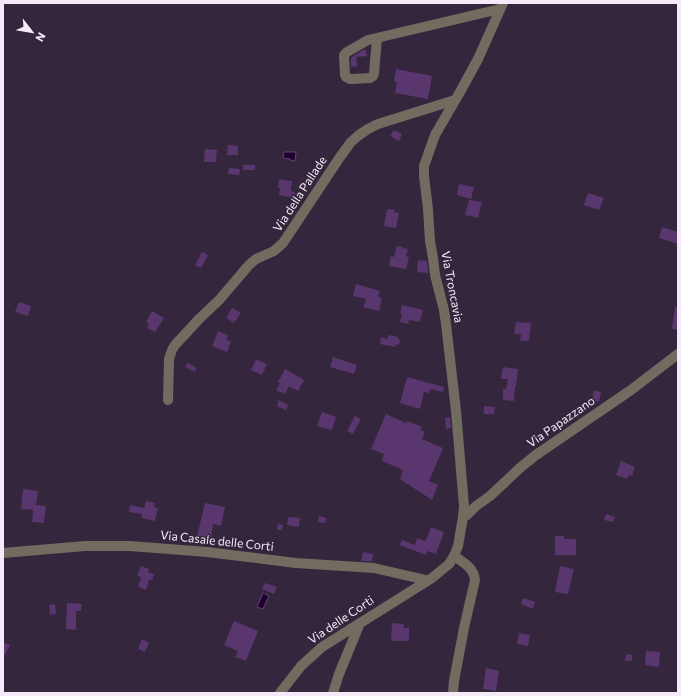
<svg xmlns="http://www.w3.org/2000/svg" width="681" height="696" font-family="Commissioner,sans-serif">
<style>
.water{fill:#200031;stroke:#5f466d}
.building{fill:#5a366f}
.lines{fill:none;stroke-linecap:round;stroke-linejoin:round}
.minor{stroke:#726b60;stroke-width:10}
.labels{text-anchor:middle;stroke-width:3;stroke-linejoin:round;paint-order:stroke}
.street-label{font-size:12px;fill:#f3ebf9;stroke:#34263c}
</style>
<rect width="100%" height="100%" fill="#34263c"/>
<g class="water">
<polygon points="284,152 296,152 295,161 290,160 290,159 283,158"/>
<polygon points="263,593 269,596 263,609 257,607"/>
</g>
<g class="building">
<polygon points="363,50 366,50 367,56 356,57 356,54"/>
<polygon points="356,54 357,66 351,67 351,58"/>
<polygon points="396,69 432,76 428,99 395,93 397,82 394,81"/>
<polygon points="394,130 402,134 399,141 390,136"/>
<polygon points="228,145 238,146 238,155 227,155"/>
<polygon points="205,149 217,150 216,162 204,162"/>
<rect x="243" y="165" width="12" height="5"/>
<polygon points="229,168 240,169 239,175 228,174"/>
<polygon points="279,179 292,181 291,191 295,192 294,198 279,195 280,188 278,188"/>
<polygon points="459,184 474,187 471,199 457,195"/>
<polygon points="588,193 604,198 599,210 584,205"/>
<polygon points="469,200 482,202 478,218 465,215"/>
<polygon points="387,209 395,210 394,212 399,213 396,228 384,226"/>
<polygon points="662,227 678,232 678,244 659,238"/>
<polygon points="397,246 403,247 403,248 408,249 406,256 409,257 406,269 389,266 391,256 394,257"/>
<polygon points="202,252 208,255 201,268 195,265"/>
<polygon points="418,260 427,261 428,273 417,272"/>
<polygon points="356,284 380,291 378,297 382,298 379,311 363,307 366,299 353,296"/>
<polygon points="19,302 31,306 28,316 15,312"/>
<polygon points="402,305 423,310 420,322 409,320 408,324 400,322 402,314 400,313"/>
<polygon points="675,307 678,307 678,330 672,329"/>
<polygon points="232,308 241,313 234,323 226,318"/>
<polygon points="152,311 164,318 155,332 147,328 149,324 146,322"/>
<polygon points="516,322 531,323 529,341 520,341 521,334 514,334"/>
<polygon points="218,331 228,335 226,340 231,341 227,352 212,346"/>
<polygon points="388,335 398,337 398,339 400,340 399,345 396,344 395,347 380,344 381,337 388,339"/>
<polygon points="333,357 357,365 354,374 330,367"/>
<polygon points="256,359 267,364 262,375 251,370"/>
<polygon points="188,363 197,368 194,372 185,367"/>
<polygon points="503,367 518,369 516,386 515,386 514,401 503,400 503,389 506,389 508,379 501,379"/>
<polygon points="285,369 304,380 298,391 289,386 285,394 276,390 280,383 278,382"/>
<polygon points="407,377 444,387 443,392 430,389 429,393 424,392 420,409 400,403"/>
<polygon points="594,390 601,392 599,402 592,400"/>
<polygon points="279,400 288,405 286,410 277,406"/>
<polygon points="484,406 495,407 494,414 484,414"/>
<polygon points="322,412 336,417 332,430 317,426"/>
<polygon points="386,414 406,423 407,421 422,427 420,430 425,432 422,439 443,448 429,481 438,485 432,500 400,479 403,470 382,461 384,454 371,449"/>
<polygon points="355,416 361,419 353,434 347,431"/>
<polygon points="450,417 451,428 446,429 445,418"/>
<polygon points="621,461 635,467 632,476 629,475 627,479 616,475"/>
<polygon points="23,489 38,491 36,505 46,506 44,523 32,522 33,510 21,509"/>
<polygon points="146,501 155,503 154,507 158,508 155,521 142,518 142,514 129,512 130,505 144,508"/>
<polygon points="205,503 225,507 221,526 213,524 211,538 197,536"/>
<polygon points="606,514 615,517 613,522 604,520"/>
<polygon points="319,516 326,518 325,523 318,522"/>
<polygon points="288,517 300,518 299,527 287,525"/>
<polygon points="278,524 283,525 282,530 277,530"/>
<polygon points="431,527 444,532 436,554 427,551 426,555 400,545 402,540 415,545 417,538 426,541"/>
<polygon points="555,536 564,536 564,539 576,539 576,555 555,555"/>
<polygon points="363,552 373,554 372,561 361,561"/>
<polygon points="141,566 149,569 148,572 154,574 152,580 149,580 146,590 138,587 141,577 137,576"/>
<polygon points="560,566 574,569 568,594 555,592"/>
<polygon points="265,583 277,587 274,594 262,589"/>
<polygon points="523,598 535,602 533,609 521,604"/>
<polygon points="67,603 82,604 81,611 76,611 76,630 66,629"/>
<polygon points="55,604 56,614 50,615 49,605"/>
<polygon points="234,621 258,631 246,661 235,657 238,651 224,645"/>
<polygon points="392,623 404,624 403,628 409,628 409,641 391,641"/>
<polygon points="519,633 530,635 528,646 517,644"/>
<polygon points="142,639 149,643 145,652 138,649"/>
<polygon points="3,642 10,645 3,658"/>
<polygon points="646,651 660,652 659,667 645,665"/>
<polygon points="626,654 632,655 632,661 625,661"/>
<polygon points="486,668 499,671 496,691 483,689"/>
</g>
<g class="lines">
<g class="minor">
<polyline points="377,38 374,73 373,76 370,78 353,79 350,79 346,77 345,75 344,55 347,52 368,40 500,9"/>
<polyline points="168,400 169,359 172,350 175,345 200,318 220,299 249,265 256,259 274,251 283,243 340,157 351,142 359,135 368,129 378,124 455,100"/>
<polyline points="463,517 467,515 476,506 490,496 521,467 536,455 631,390 678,354"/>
<polyline points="3,553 85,546 130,546 207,552 296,563 374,568 426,580"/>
<polyline points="280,693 301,666 322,647 432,578 449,564 454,556 458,546 463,517 464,506 456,411 446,324 444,310 435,275 433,258 430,241 428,209 424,176 424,166 435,135 460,92 478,59 503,3"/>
<polyline points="333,693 339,674 360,623"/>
<path d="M453,693l1,-12 10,-53 11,-48c-1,-12 -12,-18 -21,-24"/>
</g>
</g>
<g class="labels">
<g class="street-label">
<text transform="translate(300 194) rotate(-57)" y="4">Via della Pallade</text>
<text transform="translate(452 287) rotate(79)" y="4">Via Troncavia</text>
<text transform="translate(561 422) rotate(-35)" y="4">Via Papazzano</text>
<text transform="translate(217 541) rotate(6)" y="4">Via Casale delle Corti</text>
<text transform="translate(341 620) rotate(-34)" y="4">Via delle Corti</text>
</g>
</g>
<rect width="681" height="696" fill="none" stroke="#f3ebf9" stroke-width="8"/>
<g transform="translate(32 32) rotate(121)" stroke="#34263c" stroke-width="3" paint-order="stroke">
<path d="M0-3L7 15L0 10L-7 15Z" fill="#f3ebf9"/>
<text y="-6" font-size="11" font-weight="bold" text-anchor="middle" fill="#f3ebf9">N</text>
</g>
</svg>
